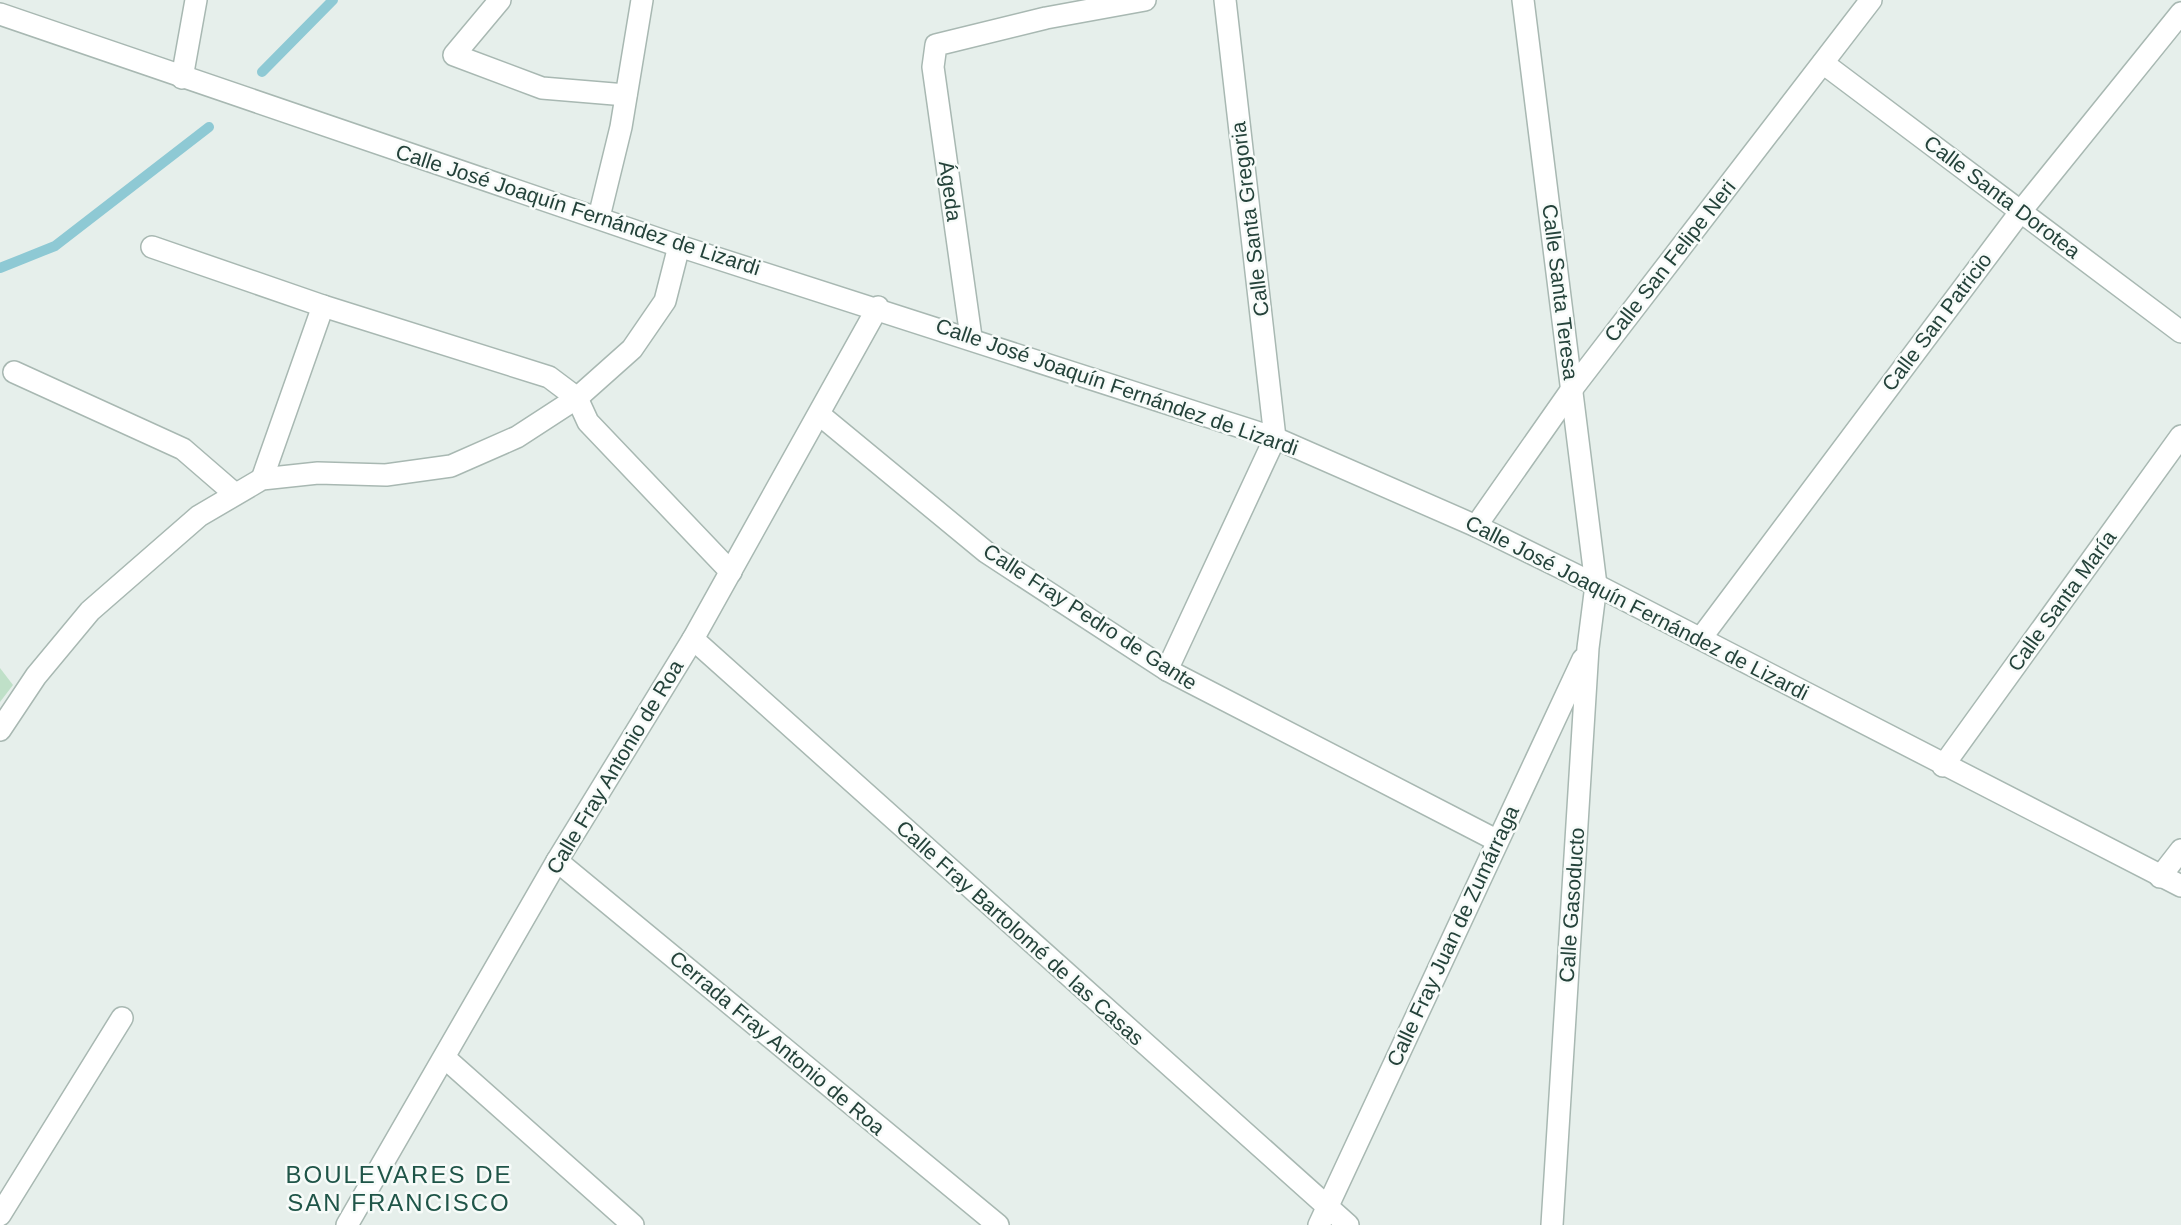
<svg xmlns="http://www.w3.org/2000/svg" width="2181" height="1225" font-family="Helvetica,sans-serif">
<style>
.green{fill:#bfe0c8}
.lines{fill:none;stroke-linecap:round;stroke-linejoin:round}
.stream{stroke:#8ec9d4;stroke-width:10}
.minor-casing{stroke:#a8b8b2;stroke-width:24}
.tertiary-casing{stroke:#a8b8b2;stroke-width:24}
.minor{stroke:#fff;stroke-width:21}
.tertiary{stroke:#fff;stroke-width:21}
.labels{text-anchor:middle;stroke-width:5;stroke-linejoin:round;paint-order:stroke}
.street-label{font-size:21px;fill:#24423a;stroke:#f7fbf9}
.quarter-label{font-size:24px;letter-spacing:2px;fill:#1f5548;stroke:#f7fbf9}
</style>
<rect width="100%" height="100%" fill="#e6efeb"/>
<polygon class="green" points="0,668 13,685 0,702"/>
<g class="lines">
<g class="stream">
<polyline points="262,72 333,0"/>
<polyline points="0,268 55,246 209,127"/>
</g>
<defs>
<g id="minor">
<polyline points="500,0 454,55 542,88 626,95"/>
<polyline points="1523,0 1596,585 1588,648 1552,1225"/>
<polyline points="1823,63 2181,332"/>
<polyline points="182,78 196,0"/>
<polyline points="599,217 621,127 642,0"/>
<polyline points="152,247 323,306 549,377 577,398 588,422 731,572"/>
<polyline points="971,337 933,67 936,45 1046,18 1145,0"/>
<polyline points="14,372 183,449 235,494"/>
<polyline points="820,415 986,552 1167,670 1496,840"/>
<polyline points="262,479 323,306"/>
<polyline points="1476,526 1572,389 1871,0"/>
<polyline points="1701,638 2021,211 2181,13"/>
<polyline points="693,639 1348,1225"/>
<polyline points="1167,670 1275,438 1225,0"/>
<polyline points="0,730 36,676 90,611 199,516 262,479 318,473 386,475 451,466 517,437 577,398 632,349 665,301 679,246"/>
<polyline points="1943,766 2181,436"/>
<polyline points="557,861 998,1225"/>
<polyline points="2160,877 2181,850"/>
<polyline points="445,1058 633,1225"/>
<polyline points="0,1215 122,1018"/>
<polyline points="347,1225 557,861 693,639 878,307"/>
<polyline points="1319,1225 1583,659"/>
</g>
<polyline id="tertiary" points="0,14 679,246 1275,438 1476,526 1596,585 2181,886"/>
</defs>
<use href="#minor" class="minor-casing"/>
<use href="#tertiary" class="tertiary-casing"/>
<use href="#minor" class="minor"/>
<use href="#tertiary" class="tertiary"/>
</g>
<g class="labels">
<g class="street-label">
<text transform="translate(950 191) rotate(82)" y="7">Ágeda</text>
<text transform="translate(2002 197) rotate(37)" y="7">Calle Santa Dorotea</text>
<text transform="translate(578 210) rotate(18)" y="7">Calle José Joaquín Fernández de Lizardi</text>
<text transform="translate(1250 219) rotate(-97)" y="7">Calle Santa Gregoria</text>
<text transform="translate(1670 261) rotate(-52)" y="7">Calle San Felipe Neri</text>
<text transform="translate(1560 292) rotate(83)" y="7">Calle Santa Teresa</text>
<text transform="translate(1937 322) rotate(-53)" y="7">Calle San Patricio</text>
<text transform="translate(1117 387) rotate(19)" y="7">Calle José Joaquín Fernández de Lizardi</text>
<text transform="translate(2062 601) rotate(-54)" y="7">Calle Santa María</text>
<text transform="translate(1637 608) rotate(27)" y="7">Calle José Joaquín Fernández de Lizardi</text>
<text transform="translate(1090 617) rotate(33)" y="7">Calle Fray Pedro de Gante</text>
<text transform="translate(615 767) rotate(-59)" y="7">Calle Fray Antonio de Roa</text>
<text transform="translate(1572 905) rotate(-86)" y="7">Calle Gasoducto</text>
<text transform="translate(1020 933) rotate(42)" y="7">Calle Fray Bartolomé de las Casas</text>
<text transform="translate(1453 936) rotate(-65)" y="7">Calle Fray Juan de Zumárraga</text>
<text transform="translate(777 1043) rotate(40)" y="7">Cerrada Fray Antonio de Roa</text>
</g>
<g class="quarter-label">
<text x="399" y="1183">BOULEVARES DE<tspan x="399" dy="28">SAN FRANCISCO</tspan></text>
</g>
</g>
</svg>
